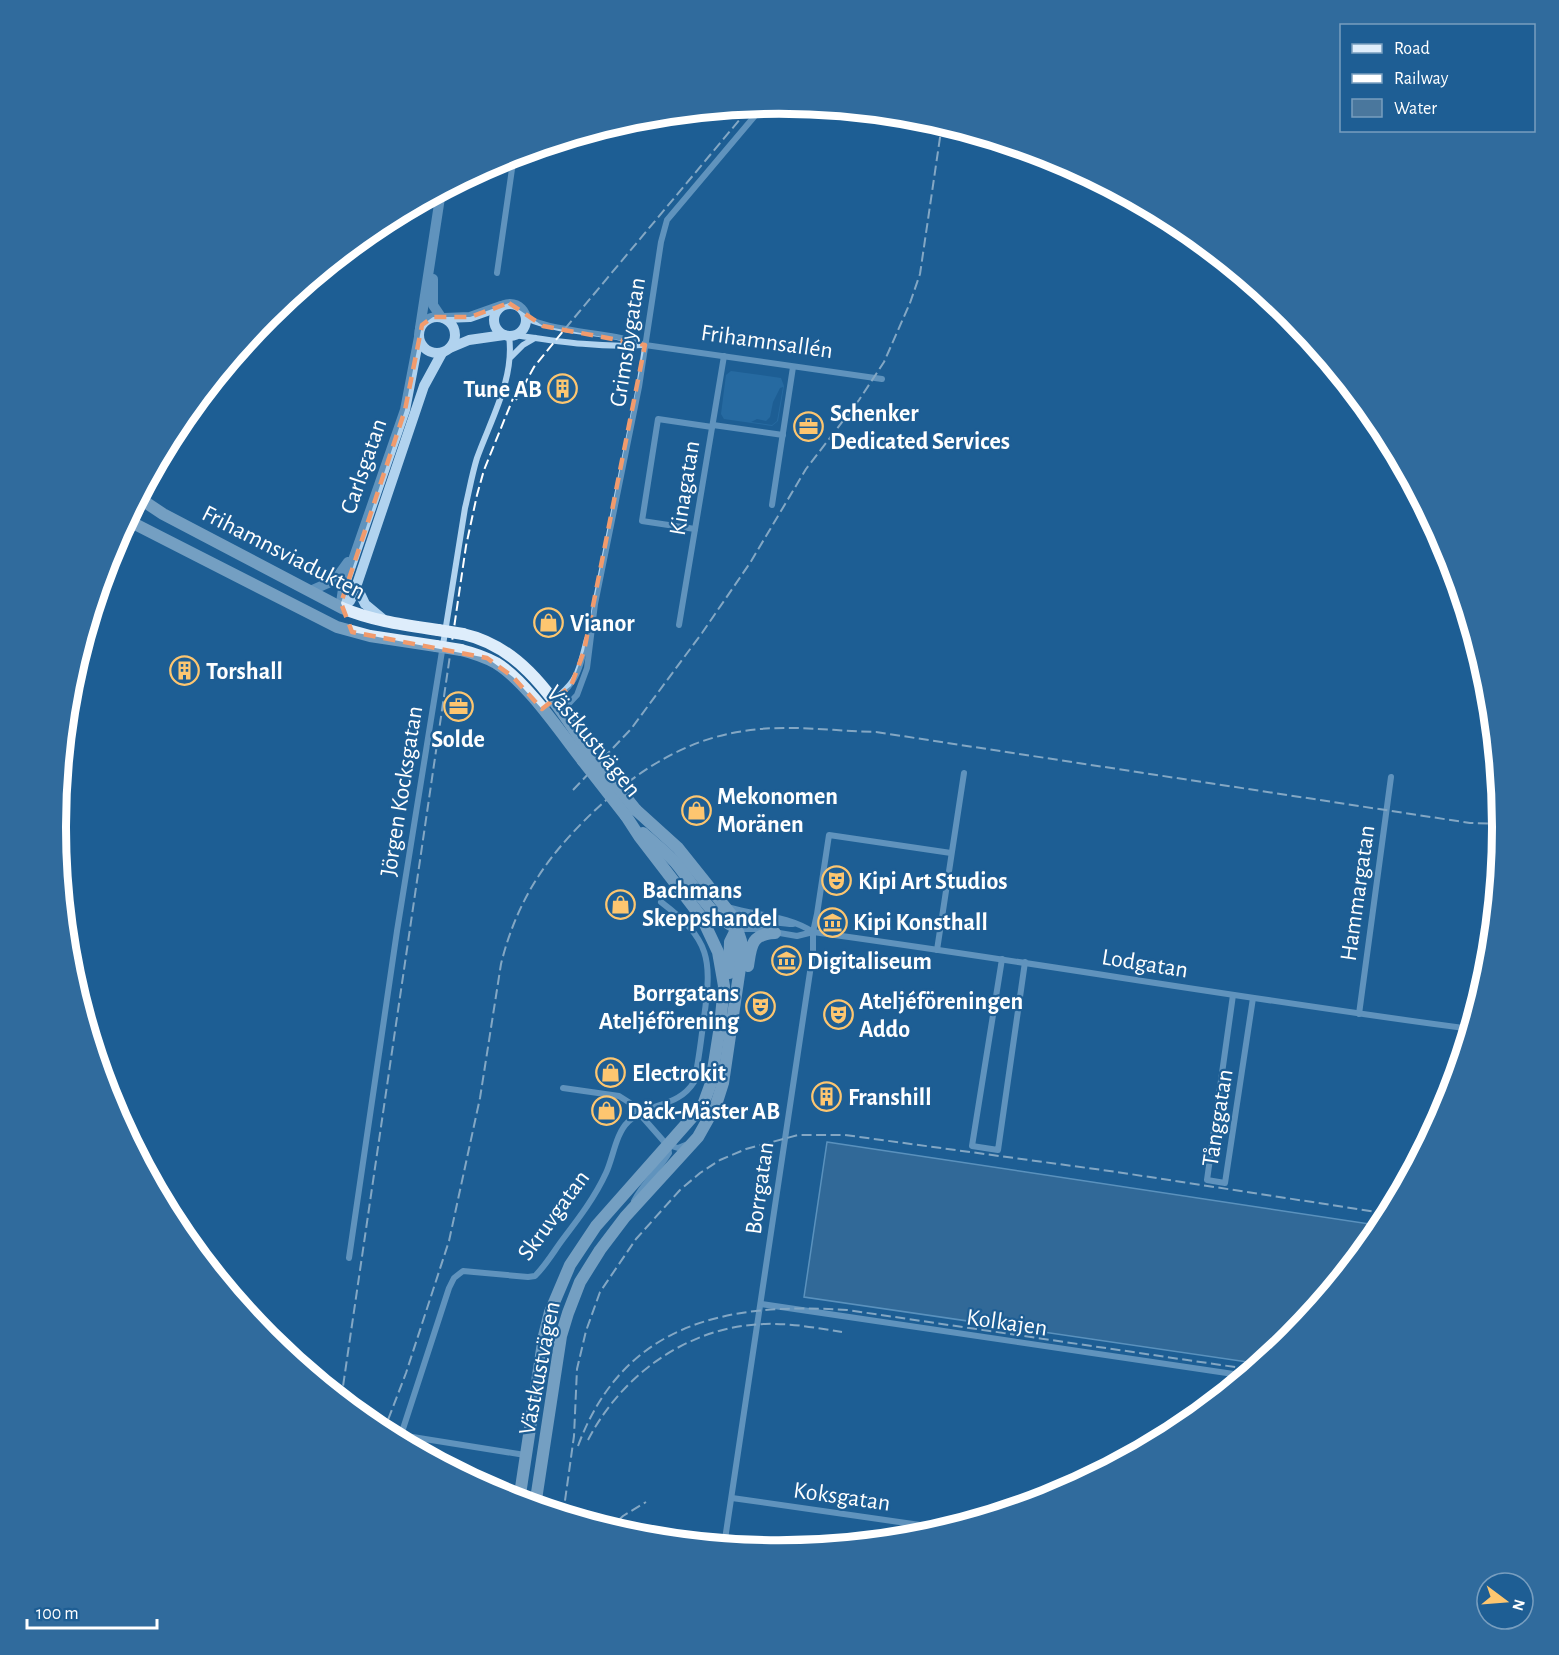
<svg xmlns="http://www.w3.org/2000/svg" width="1559" height="1655" font-family="'Alegreya Sans',sans-serif">
<style>
.green{fill:#3278b2;fill-rule:evenodd}
.water{fill:#4a779d;stroke:#a4cff0;stroke-width:1.5}
.lines{fill:none;stroke-linecap:round;stroke-linejoin:round}
.minor{stroke:#b1d3ef;stroke-width:6}
.tertiary{stroke:#b1d3ef;stroke-width:10}
.secondary{stroke:#deedfb;stroke-width:12}
.rail{stroke:#fff;stroke-width:2;stroke-dasharray:10 4.5;stroke-linecap:butt}
.secondary-bridge{stroke:#deedfb;stroke-width:12}
.marked{fill:none;stroke:#f19b6d;stroke-width:4.5;stroke-dasharray:12 8;stroke-linejoin:round}
.labels{text-anchor:middle;stroke-width:4.5;stroke-linejoin:round;paint-order:stroke}
.street-label{font-size:24px;fill:#fff;stroke:#1e5e94}
.poi-label{font-size:24px;font-weight:bold;fill:#fff;stroke:#1e5e94;text-anchor:start}
.rim{fill:none;stroke:#fff;stroke-width:8}
</style>
<rect width="100%" height="100%" fill="#1e5e94"/>
<path class="green" d="M731,371l50,7 3,8 -6,35 -6,5 -48,-7 -3,-5 5,-39zM783,387l-6,34 -5,4 -21,-3 6,-3 9,2 4,-4 3,-15 7,-14z"/>
<polygon class="water" points="827,1142 1383,1226 1291,1340 1261,1364 804,1297"/>
<g class="lines">
<g class="minor">
<polyline points="497,273 514,155"/>
<path d="M526,318c39,17 81,12 119,27l237,34"/>
<path d="M514,335c42,6 85,13 128,10"/>
<polyline points="511,357 523,345 535,338"/>
<polyline points="713,425 783,435"/>
<polyline points="772,505 793,367"/>
<polyline points="695,529 642,521 658,419 712,427"/>
<polyline points="679,625 724,356"/>
<path d="M542,709c34,-25 35,-30 45,-70"/>
<polyline points="561,712 577,695 587,668 595,604 639,387 661,242 667,220 764,105"/>
<path d="M728,907c29,9 58,8 85,25"/>
<path d="M737,928c16,-14 36,-4 56,-4"/>
<path d="M737,929h19l41,7 16,-4c219,30 438,68 658,97"/>
<polyline points="937,950 964,773"/>
<polyline points="1002,959 972,1146 998,1150 1025,962"/>
<polyline points="1233,995 1207,1180 1225,1183 1253,998"/>
<polyline points="1359,1014 1391,777"/>
<polyline points="563,1088 619,1096 630,1103 667,1145"/>
<path d="M634,1201c9,-18 25,-31 35,-48l-1,-8 10,3 10,-4"/>
<path d="M349,1258l48,-327 68,-423c4,-16 7,-34 12,-50 14,-39 38,-80 32,-122"/>
<polyline points="761,1304 1247,1376"/>
<polyline points="400,1435 525,1455"/>
<path d="M399,1441l50,-153 5,-10 9,-7 65,6 7,-1c11,-11 19,-25 28,-37 16,-21 32,-42 43,-66 7,-15 10,-40 22,-51 20,-20 50,-14 66,-40 5,-21 7,-43 10,-64 8,-59 7,-78 -43,-116"/>
<polyline points="732,1498 948,1529"/>
<polyline points="724,1546 813,952 813,932 817,914 829,835 951,853"/>
</g>
<g class="tertiary">
<polyline points="433,279 433,305 441,317"/>
<circle cx="510" cy="320" r="16"/>
<circle cx="437" cy="335" r="18"/>
<polyline points="444,318 470,317 501,306"/>
<polyline points="420,328 441,191"/>
<polyline points="450,348 469,340 504,335"/>
<polyline points="356,585 365,604 383,619"/>
<polyline points="310,591 335,580 348,562"/>
<polyline points="342,608 341,603 343,589 405,410 419,337"/>
<polyline points="342,608 350,601 354,593 424,386 442,353"/>
</g>
<g class="secondary">
<path d="M139,498l24,16 179,94c31,13 63,17 96,22"/>
<polyline points="127,520 337,627 370,636 436,646"/>
<path d="M463,634c63,14 93,71 128,120"/>
<path d="M461,650c12,3 24,7 35,13 30,18 65,70 87,98"/>
<path d="M643,833c11,10 23,19 32,29 19,22 34,55 62,66"/>
<path d="M748,966c3,-20 3,-32 27,-33"/>
<polyline points="729,973 730,942 737,928"/>
<polyline points="519,1501 544,1336 550,1312 570,1265 596,1226 703,1105 711,1083 720,1026 724,986 718,952 702,918 639,836 626,816"/>
<polyline points="535,1506 561,1336 568,1313 580,1282 600,1250 625,1217 698,1137 716,1105 723,1083 741,961 741,941 733,917 702,878 678,848 636,810"/>
</g>
<g class="rail">
<polyline points="516,400 534,367 564,330 751,106"/>
<polyline points="573,790 631,729 702,633 750,563 806,469 859,400 884,362 910,303 920,274 942,124"/>
<polyline points="341,1400 466,546 477,495 484,470 516,391"/>
<path d="M383,1433l23,-60 43,-132 31,-143 21,-134c17,-69 51,-115 103,-162 41,-36 85,-63 140,-71 43,-7 88,0 132,1l594,91 33,1"/>
<path d="M588,1440c34,-66 101,-114 177,-116 26,-1 52,4 77,8"/>
<path d="M578,1446c46,-124 150,-144 269,-136l408,60"/>
<polyline points="563,1515 574,1436 577,1369 586,1331 600,1292 636,1239 680,1190 700,1173 720,1160 746,1149 798,1135 845,1135 1117,1172 1390,1214"/>
<polyline points="609,1529 623,1516 646,1502"/>
</g>
<g class="secondary-bridge">
<polyline points="438,630 463,634"/>
<polyline points="436,646 461,650"/>
<polyline points="591,754 636,810"/>
<polyline points="583,761 626,816"/>
</g>
</g>
<path d="M0 0H1559V1655H0ZM509,303l34,23 102,19 -61,306 -13,35 -29,23 -29,-32 -26,-19 -135,-26 -11,-29 64,-193 17,-85 11,-8h37z" fill="#1e5e94" fill-opacity=".55" fill-rule="evenodd"/>
<path class="marked" d="M509,303l34,23 102,19 -61,306 -13,35 -29,23 -29,-32 -26,-19 -135,-26 -11,-29 64,-193 17,-85 11,-8h37z"/>
<defs>
<symbol id="building-ring" viewBox="-11 -11 22 22"><circle r="9.5" fill="#1e5e94" stroke="#fdc670" stroke-width="1.5"/><path d="M-4-6H4V6H1V3H-1V6H-4ZM-2.5-4.3h1.7v1.8h-1.7ZM.8-4.3h1.7v1.8H.8ZM-2.5-1h1.7V.8h-1.7ZM.8-1h1.7V.8H.8Z" fill="#fdc670"/></symbol>
<symbol id="office-ring" viewBox="-11 -11 22 22"><circle r="9.5" fill="#1e5e94" stroke="#fdc670" stroke-width="1.5"/><path d="M-6-3h4V-5.5h4V-3h4V5H-6ZM-1-4.5V-3h2v-1.5ZM-6 0V1H6V0Z" fill="#fdc670"/></symbol>
<symbol id="shop-ring" viewBox="-11 -11 22 22"><circle r="9.5" fill="#1e5e94" stroke="#fdc670" stroke-width="1.5"/><path d="M-5-2.5h2.3a2.7 3.5 0 0 1 5.4 0H5L5.5 6h-11ZM-1.5-2.5h3a1.5 2.3 0 0 0-3 0Z" fill="#fdc670"/></symbol>
<symbol id="theatre-ring" viewBox="-11 -11 22 22"><circle r="9.5" fill="#1e5e94" stroke="#fdc670" stroke-width="1.5"/><path d="M-5-5.5Q0-4 5-5.5V0Q5 5 0 6Q-5 5-5 0ZM-3.3-2.5H-1v1.5H-3.3ZM1-2.5H3.3v1.5H1ZM-2.8 1Q0 5.5 2.8 1Z" fill="#fdc670"/></symbol>
<symbol id="museum-ring" viewBox="-11 -11 22 22"><circle r="9.5" fill="#1e5e94" stroke="#fdc670" stroke-width="1.5"/><path d="M0-6L6-3V-2H-6V-3ZM-5-1h2V3h-2ZM-1-1h2V3h-2ZM3-1h2V3H3ZM-6 4H6V6H-6Z" fill="#fdc670"/></symbol>
</defs>
<g fill-rule="evenodd">
<use href="#building-ring" x="546" y="372" width="33" height="33"/>
<use href="#office-ring" x="792" y="410" width="33" height="33"/>
<use href="#shop-ring" x="532" y="606" width="33" height="33"/>
<use href="#building-ring" x="168" y="654" width="33" height="33"/>
<use href="#office-ring" x="442" y="690" width="33" height="33"/>
<use href="#shop-ring" x="680" y="794" width="33" height="33"/>
<use href="#theatre-ring" x="820" y="864" width="33" height="33"/>
<use href="#shop-ring" x="604" y="888" width="33" height="33"/>
<use href="#museum-ring" x="816" y="906" width="33" height="33"/>
<use href="#museum-ring" x="770" y="944" width="33" height="33"/>
<use href="#theatre-ring" x="744" y="990" width="33" height="33"/>
<use href="#theatre-ring" x="822" y="998" width="33" height="33"/>
<use href="#shop-ring" x="594" y="1056" width="33" height="33"/>
<use href="#building-ring" x="810" y="1080" width="33" height="33"/>
<use href="#shop-ring" x="590" y="1094" width="33" height="33"/>
</g>
<g class="labels">
<g class="street-label">
<text transform="translate(767 341) rotate(8)" y="8">Frihamnsallén</text>
<text transform="translate(627 342) rotate(-81)" y="8">Grimsbygatan</text>
<text transform="translate(363 466) rotate(-71)" y="8">Carlsgatan</text>
<text transform="translate(684 488) rotate(-81)" y="8">Kinagatan</text>
<text transform="translate(284 552) rotate(27)" y="8">Frihamnsviadukten</text>
<text transform="translate(594 741) rotate(51)" y="8">Västkustvägen</text>
<text transform="translate(401 791) rotate(-81)" y="8">Jörgen Kocksgatan</text>
<text transform="translate(1357 893) rotate(-82)" y="8">Hammargatan</text>
<text transform="translate(1145 963) rotate(9)" y="8">Lodgatan</text>
<text transform="translate(1217 1118) rotate(-81)" y="8">Tånggatan</text>
<text transform="translate(759 1188) rotate(-82)" y="8">Borrgatan</text>
<text transform="translate(553 1215) rotate(-54)" y="8">Skruvgatan</text>
<text transform="translate(1007 1322) rotate(8)" y="8">Kolkajen</text>
<text transform="translate(539 1368) rotate(-79)" y="8">Västkustvägen</text>
<text transform="translate(842 1496) rotate(8)" y="8">Koksgatan</text>
</g>
<g class="poi-label">
<text x="542" y="397" text-anchor="end">Tune AB</text>
<text x="830" y="421">Schenker<tspan x="830" dy="28">Dedicated Services</tspan></text>
<text x="570" y="631">Vianor</text>
<text x="206" y="679">Torshall</text>
<text x="458" y="747" text-anchor="middle">Solde</text>
<text x="717" y="804">Mekonomen<tspan x="717" dy="28">Moränen</tspan></text>
<text x="858" y="889">Kipi Art Studios</text>
<text x="642" y="898">Bachmans<tspan x="642" dy="28">Skeppshandel</tspan></text>
<text x="853" y="930">Kipi Konsthall</text>
<text x="807" y="969">Digitaliseum</text>
<text x="739" y="1001" text-anchor="end">Borrgatans<tspan x="739" dy="28">Ateljéförening</tspan></text>
<text x="859" y="1009">Ateljéföreningen<tspan x="859" dy="28">Addo</tspan></text>
<text x="632" y="1081">Electrokit</text>
<text x="848" y="1105">Franshill</text>
<text x="627" y="1119">Däck-Mäster AB</text>
</g>
</g>
<path d="M0 0H1559V1655H0ZM66 827a713 713 0 1 1 1426 0a713 713 0 1 1-1426 0Z" fill="#306b9d" fill-rule="evenodd"/>
<path class="rim" d="M66 827a713 713 0 1 1 1426 0a713 713 0 1 1-1426 0Z"/>
<rect x="1340" y="24" width="195" height="108" fill="#1e5e94" stroke="#789ebf" stroke-width="1.5"/>
<rect x="1352" y="44" width="30" height="9" fill="#deedfb" stroke="#789ebf" stroke-width="1.5"/>
<text x="1394" y="54" font-size="18" fill="#ffffff">Road</text>
<rect x="1352" y="74" width="30" height="9" fill="#ffffff" stroke="#789ebf" stroke-width="1.5"/>
<text x="1394" y="84" font-size="18" fill="#ffffff">Railway</text>
<rect x="1352" y="99" width="30" height="18" fill="#4a779d" stroke="#789ebf" stroke-width="1.5"/>
<text x="1394" y="114" font-size="18" fill="#ffffff">Water</text>
<g transform="translate(1505 1601) rotate(106)"><circle r="28" fill="#1e5e94" stroke="#789ebf" stroke-width="1.5"/>
<path d="M0-4.5L10 22L0 15L-10 22Z" fill="#fdc670"/>
<text y="-9" font-size="16" font-weight="bold" text-anchor="middle" fill="#ffffff">N</text>
</g>
<path d="M27 1619v9h130v-9" fill="none" stroke="#ffffff" stroke-width="3"/>
<text x="36" y="1619" font-size="18" fill="#ffffff" stroke="#1e5e94" stroke-width="4.5" paint-order="stroke">100 m</text>
</svg>
